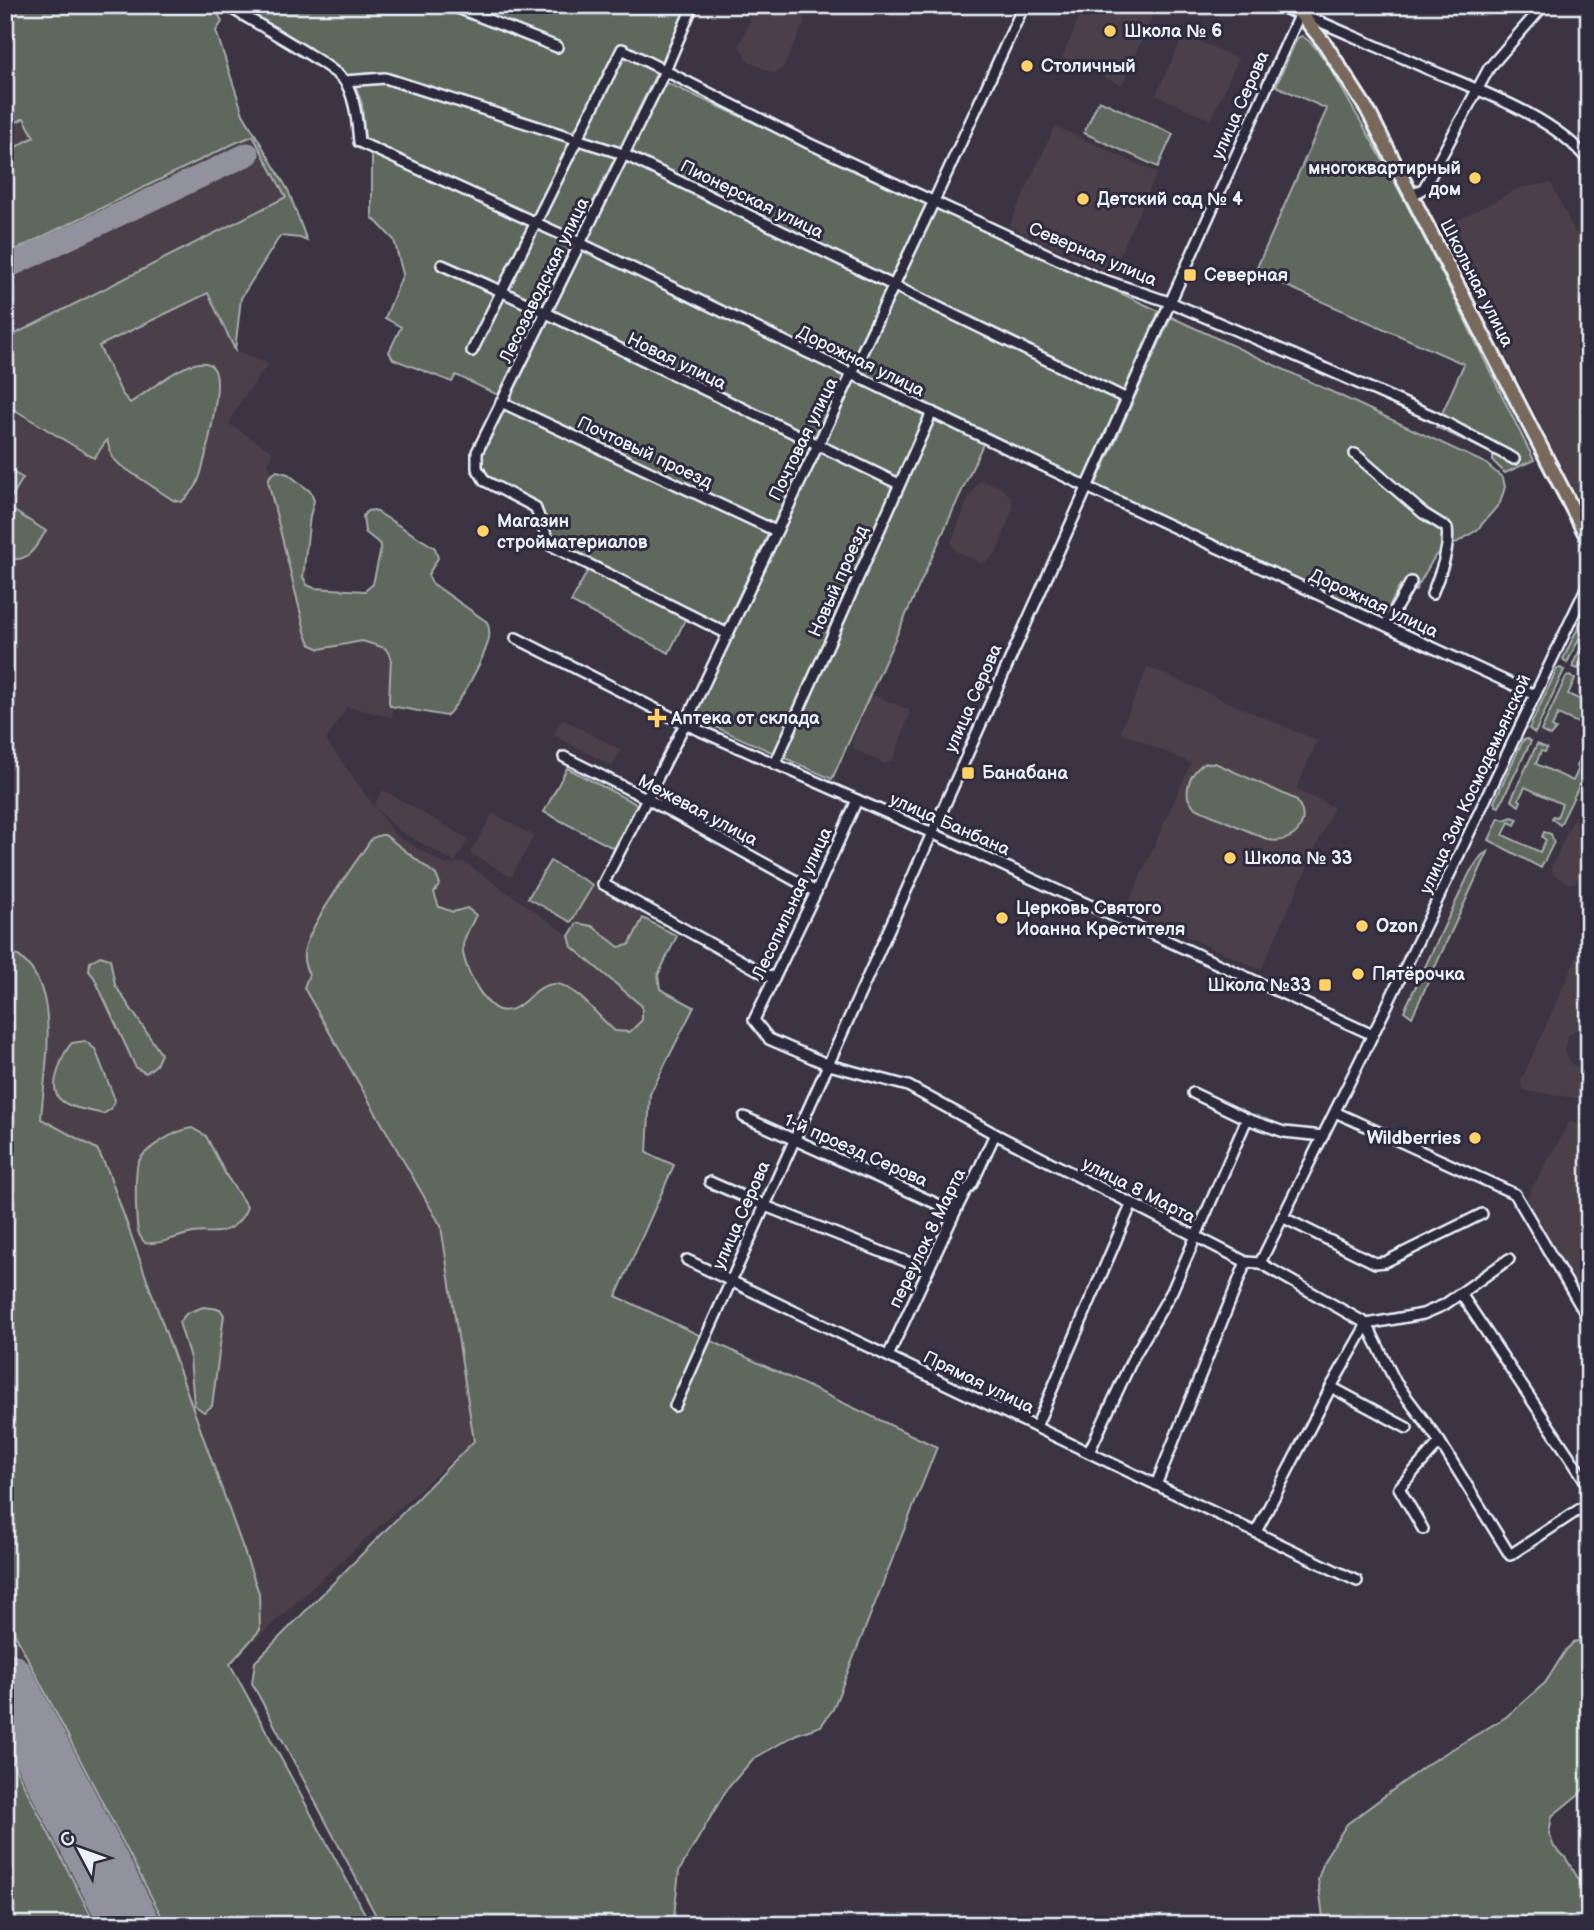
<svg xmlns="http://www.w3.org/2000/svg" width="1594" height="1930" font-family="'Balsamiq Sans',sans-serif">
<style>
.built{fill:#4b414a}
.green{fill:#5f685b;stroke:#a4acaa;stroke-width:2}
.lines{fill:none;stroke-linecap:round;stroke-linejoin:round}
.taxiway{stroke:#92929e;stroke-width:23}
.runway{stroke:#92929e;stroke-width:58}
.minor-casing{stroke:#e8f1f8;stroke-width:14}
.major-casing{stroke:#e8f1f8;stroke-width:18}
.minor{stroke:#2f2a3d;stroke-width:9}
.major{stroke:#78695c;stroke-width:12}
.poi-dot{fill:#ffd166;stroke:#2f2a3d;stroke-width:2.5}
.labels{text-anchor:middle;stroke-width:6;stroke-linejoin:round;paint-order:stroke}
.poi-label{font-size:18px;font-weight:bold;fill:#e8f1f8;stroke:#2f2a3d;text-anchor:start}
.street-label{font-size:18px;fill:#e8f1f8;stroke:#2f2a3d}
</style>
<rect width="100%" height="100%" fill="#3c3443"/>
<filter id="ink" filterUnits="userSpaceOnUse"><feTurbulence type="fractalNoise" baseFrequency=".0143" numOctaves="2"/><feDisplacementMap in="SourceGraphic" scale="14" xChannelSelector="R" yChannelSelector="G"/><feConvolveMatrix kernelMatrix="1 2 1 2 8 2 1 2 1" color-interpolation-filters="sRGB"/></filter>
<g filter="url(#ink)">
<g class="built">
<polygon points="5,5 212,5 216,8 222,22 216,31 243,114 288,190 307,241 300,238 280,236 241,298 235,350 268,364 239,404 229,424 273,452 268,463 300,535 320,641 357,635 397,651 392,717 347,707 326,740 395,835 446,865 464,862 673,1008 515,1402 230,1663 371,1925 5,1925"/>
<polygon points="756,5 798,5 805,21 783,68 774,74 747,60 739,46"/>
<polygon points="1085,5 1157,5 1122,85 1062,58"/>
<polygon points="1184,34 1238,59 1211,120 1156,95"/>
<polygon points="1055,126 1157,173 1111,273 1009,226"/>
<polygon points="1551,183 1575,233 1589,227 1589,520 1442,229 1519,188"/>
<polygon points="980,480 1000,487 1011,497 1013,508 997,552 986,562 980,563 956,551 951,543 969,497"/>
<polygon points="1148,667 1317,741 1296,790 1334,807 1261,970 1126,909 1191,763 1120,732"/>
<polygon points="874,696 908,709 910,713 894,758 886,764 855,750 852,742 869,701"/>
<polygon points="562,719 621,750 612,766 554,735"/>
<polygon points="1589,785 1589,854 1577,880 1574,883 1568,883 1554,875 1551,868"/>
<polygon points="383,790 468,839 455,862 400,831 374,806"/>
<polygon points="493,813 534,836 511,877 470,853"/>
<polygon points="593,885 644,913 624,951 571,922"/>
<polygon points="1589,929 1589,1013 1584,1023 1567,1037 1565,1051 1571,1064 1578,1068 1589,1070 1589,1102 1577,1098 1527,1091 1523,1089 1521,1081"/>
<polygon points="1570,1121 1589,1129 1589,1312 1526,1199"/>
</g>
<g class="green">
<path d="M5,5h207l4,3 6,14 -6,9 27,83 45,76 19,51 -7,-3 -20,-2 -39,62 -6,52 -27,-57 -109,53 23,48 8,9c18,-11 55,-44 76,-40 5,1 9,6 10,11 5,16 -12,96 -20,112 -4,7 -9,11 -15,16l-8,-2 -53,-35 -8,-8 -5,-17 -13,18 -89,-54v-65l281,-142 -33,-61 -18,7 -230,112v-102l29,-16 -10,-19 -19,10z"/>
<polygon points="237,5 687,5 657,72 498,395 456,375 452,382 393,359 389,352 401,327 385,318 403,274 394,240 372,217 372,159 365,139 362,104 355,85 342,70"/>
<path d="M1302,36c20,12 37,48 49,69 68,114 123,236 183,355l-29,13 -12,-12v-6l-4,-3 -53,-25 28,-63 -209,-92 72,-163 -51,-23 21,-48z"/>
<polygon points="665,82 927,202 723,629 555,543 540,503 489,477 482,467 483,454"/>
<polygon points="1099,100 1173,134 1158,167 1084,133"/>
<polygon points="937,208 1159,311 1084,481 987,435 832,779 693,717"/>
<polygon points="1171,317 1485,463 1503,478 1505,487 1500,503 1477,530 1435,556 1415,591 1400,585 1383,620 1095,486"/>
<path d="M5,468l18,10 -17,28 40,25c-10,15 -19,36 -41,25z"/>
<path d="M277,471l11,3 23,18 3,9 -4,15 -7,61 4,8 7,3 51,3 8,-7 8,-36 -1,-4 -15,-12 -2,-16 4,-5 7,-1 61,38 3,10 -10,17 4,8 55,39c2,5 3,10 2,16 -4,19 -29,66 -43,78l-56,-10 -1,-5 2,-44 -6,-9 -23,-7 -42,8 -9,-4 -5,-10 -38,-154 2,-5z"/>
<polygon points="589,568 686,618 669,653 571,602"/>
<polygon points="1589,605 1589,619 1567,663 1563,659"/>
<polygon points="1589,631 1589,649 1583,661 1589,664 1587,667 1580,664 1578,669 1573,667 1573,664"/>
<polygon points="1560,668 1564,670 1535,733 1529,729 1557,669"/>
<polygon points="1569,676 1575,679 1568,694 1589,704 1589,728 1558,714 1552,727 1556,729 1550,736 1541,731 1566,677"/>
<polygon points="1527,739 1531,741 1499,807 1496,806 1494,802 1523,740"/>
<polygon points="1537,744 1547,748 1545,752 1541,751 1536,764 1573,781 1579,768 1576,766 1578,762 1588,768 1560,825 1552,819 1553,816 1557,817 1562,804 1525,787 1519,799 1521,801 1519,806 1511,800"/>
<path d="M1204,763h11l80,36c19,21 0,46 -26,41l-74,-32 -7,-10c-2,-14 4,-26 16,-35z"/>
<polygon points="567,768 638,805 615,849 544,812"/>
<polygon points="1512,817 1518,819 1515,825 1509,822 1503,835 1540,852 1546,840 1542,837 1544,832 1551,834 1554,842 1541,868 1489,840 1499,818 1504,820"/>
<path d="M381,835h4l51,40 4,9 -6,9 5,14 14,5 14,-4 9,7c-4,9 -12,21 -13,30 -3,17 20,60 36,65 24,7 36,-33 62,-25 19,6 38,33 54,46l15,1 12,-12v-14l-70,-59 -3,-11 8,-13 15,3 27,21 10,-2 14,-27 34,18 -19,39 2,14 34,18 -44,87 -3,59 27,12 -58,131 321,151 -104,262 -12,17 -24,8 -44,25 -26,30 -48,82 -6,54h-292l-129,-242 3,-21 219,-221 -33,-215 -137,-238 5,-14c-4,-7 -6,-13 -5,-21 3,-26 52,-90 68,-115z"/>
<polygon points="1488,852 1412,1017 1404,1011 1470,872 1482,855"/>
<polygon points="550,861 593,885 571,922 528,898"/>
<path d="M5,949c62,24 39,118 36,170l56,30 11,22 151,422 1,37 -30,34 141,261h-205l-161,-310z"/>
<polygon points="100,956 110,959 115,985 161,1054 156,1065 146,1073 136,1068 94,977 89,971 90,962"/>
<path d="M85,1041l10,8 20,51 -4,9 -8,5c-30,-8 -59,-7 -44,-46 3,-10 6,-18 13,-25z"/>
<path d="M192,1128l14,8 20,39 21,32c-3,9 -8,16 -17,21 -12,7 -24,3 -37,5 -17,3 -31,12 -48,10 -2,-3 -5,-6 -6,-9 -4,-10 -4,-62 -1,-71 6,-15 39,-33 54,-35z"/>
<polygon points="203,1307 220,1309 224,1315 212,1406 204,1412 194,1405 190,1358 179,1322 187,1313"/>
<polygon points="1581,1640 1588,1649 1589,1655 1589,1781 1580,1793 1552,1816 1549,1834 1554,1847 1565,1857 1589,1896 1589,1925 1324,1925 1318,1879 1325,1858 1347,1824 1429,1763 1506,1717 1545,1683 1566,1650 1574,1642"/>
<polygon points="5,1748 96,1925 5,1925"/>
</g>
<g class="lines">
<polyline class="taxiway" points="5,268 248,154"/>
<polyline class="runway" points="5,1681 131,1925"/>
<defs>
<g id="minor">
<path d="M226,5c22,14 111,62 120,78 10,18 11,40 13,59l221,101 507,244 448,208"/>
<polyline points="450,5 557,47"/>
<polyline points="693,5 665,71 477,452 477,468 485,481 535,507 550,545 728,634"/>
<polyline points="345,81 385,78 623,154 1127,399"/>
<polyline points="1413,195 1424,188 1489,68 1544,5"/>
<polyline points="442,265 503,292 899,484"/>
<polyline points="472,351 622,49 808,143 1096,277 1172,303 1310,362 1435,417 1514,459"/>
<polyline points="501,402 776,531"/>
<path d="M1355,454l68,59 24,15c3,23 -7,45 -15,66"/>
<polyline points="1386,625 1411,582"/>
<polyline points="516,638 685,724 932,833 1373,1035"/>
<polyline points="564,757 646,798 816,892"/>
<polyline points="775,764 932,412"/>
<polyline points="857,800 816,892 754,1020 769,1039 829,1065 908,1086 995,1134 1246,1262 1260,1263 1367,1324 1423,1314 1444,1305 1509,1259"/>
<polyline points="774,979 603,884 685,724 934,201 1024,5"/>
<polyline points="1193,1093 1247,1119 1284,1132 1323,1136"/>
<polyline points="1335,1112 1515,1194 1589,1320"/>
<polyline points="744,1117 955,1212"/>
<polyline points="710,1182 765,1206 928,1270"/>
<polyline points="1282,1217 1375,1263 1385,1262 1482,1214"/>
<polyline points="687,1260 1357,1581"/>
<polyline points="1260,1263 1383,1014 1589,582"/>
<polyline points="1461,1294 1589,1486"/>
<polyline points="1367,1324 1396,1383 1440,1442 1510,1555 1589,1503"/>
<polyline points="888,1356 955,1212 965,1192 972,1184 995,1134"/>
<polyline points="1331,1387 1407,1428"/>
<path d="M675,1406l625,-1393c43,19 86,37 128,56 50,21 130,49 161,93"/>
<polyline points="1036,1427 1132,1203"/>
<polyline points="1089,1452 1133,1358 1172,1291 1247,1119"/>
<polyline points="1156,1485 1246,1262"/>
<polyline points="1423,1529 1399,1488 1440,1442"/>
<polyline points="1256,1532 1331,1387 1367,1324"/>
</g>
<polyline id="major" points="1282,5 1300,13 1325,44 1368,111 1589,541"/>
</defs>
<use href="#minor" class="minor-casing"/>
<use href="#major" class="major-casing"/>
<use href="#minor" class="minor"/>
<use href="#major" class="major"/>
</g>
</g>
<g class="poi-dot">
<circle cx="1110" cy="31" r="7"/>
<circle cx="1027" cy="66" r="7"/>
<circle cx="1475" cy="178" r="7"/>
<circle cx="1083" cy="199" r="7"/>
<rect x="1183" y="268" width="14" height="14" rx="3.5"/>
<circle cx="483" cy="531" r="7"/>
<path d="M653.5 707.5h7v7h7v7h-7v7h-7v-7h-7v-7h7z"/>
<rect x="961" y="766" width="14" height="14" rx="3.5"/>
<circle cx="1230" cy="858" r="7"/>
<circle cx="1002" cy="918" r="7"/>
<circle cx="1362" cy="926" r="7"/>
<circle cx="1358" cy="974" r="7"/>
<rect x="1318" y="978" width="14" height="14" rx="3.5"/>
<circle cx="1475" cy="1138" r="7"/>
</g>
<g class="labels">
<g class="poi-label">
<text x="1124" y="37">Школа № 6</text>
<text x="1041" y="72">Столичный</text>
<text x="1461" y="174" text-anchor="end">многоквартирный<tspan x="1461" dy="21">дом</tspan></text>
<text x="1097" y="205">Детский сад № 4</text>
<text x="1204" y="281">Северная</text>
<text x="497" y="527">Магазин<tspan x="497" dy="21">стройматериалов</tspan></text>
<text x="671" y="724">Аптека от склада</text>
<text x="982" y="779">Банабана</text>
<text x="1244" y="864">Школа № 33</text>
<text x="1016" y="914">Церковь Святого<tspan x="1016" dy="21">Иоанна Крестителя</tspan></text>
<text x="1376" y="932">Ozon</text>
<text x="1372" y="980">Пятёрочка</text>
<text x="1311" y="991" text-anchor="end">Школа №33</text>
<text x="1461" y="1144" text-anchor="end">Wildberries</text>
</g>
<g class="street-label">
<text transform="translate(1240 105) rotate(-66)" y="6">улица Серова</text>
<text transform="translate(752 199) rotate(26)" y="6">Пионерская улица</text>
<text transform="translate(1093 254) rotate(23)" y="6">Северная улица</text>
<text transform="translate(544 280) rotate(-64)" y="6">Лесозаводская улица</text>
<text transform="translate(1477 283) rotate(63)" y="6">Школьная улица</text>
<text transform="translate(677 361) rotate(26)" y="6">Новая улица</text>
<text transform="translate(861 361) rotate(26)" y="6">Дорожная улица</text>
<text transform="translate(803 439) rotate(-64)" y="6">Почтовая улица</text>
<text transform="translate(645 452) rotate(25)" y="6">Почтовый проезд</text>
<text transform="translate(838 581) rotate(-66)" y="6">Новый проезд</text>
<text transform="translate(1374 603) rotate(25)" y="6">Дорожная улица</text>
<text transform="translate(973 698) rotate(-66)" y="6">улица Серова</text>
<text transform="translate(1475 784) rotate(-65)" y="6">улица Зои Космодемьянской</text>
<text transform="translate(698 810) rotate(28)" y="6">Межевая улица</text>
<text transform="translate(950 824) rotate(24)" y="6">улица Банбана</text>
<text transform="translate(792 903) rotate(-65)" y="6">Лесопильная улица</text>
<text transform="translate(856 1150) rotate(24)" y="6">1-й проезд Серова</text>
<text transform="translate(1139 1190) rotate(27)" y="6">улица 8 Марта</text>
<text transform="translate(741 1215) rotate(-66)" y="6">улица Серова</text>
<text transform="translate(927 1238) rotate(-64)" y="6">переулок 8 Марта</text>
<text transform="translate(979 1382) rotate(26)" y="6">Прямая улица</text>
</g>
</g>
<rect width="1594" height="1930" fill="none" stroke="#2f2a3d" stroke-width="28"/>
<rect x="14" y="14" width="1566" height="1902" fill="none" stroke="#e8f1f8" stroke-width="2.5" filter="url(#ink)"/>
<g transform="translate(80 1850) rotate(311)" stroke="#2f2a3d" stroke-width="5" paint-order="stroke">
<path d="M0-5L12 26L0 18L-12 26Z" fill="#e8f1f8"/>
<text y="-10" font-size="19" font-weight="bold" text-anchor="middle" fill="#e8f1f8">С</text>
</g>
</svg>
